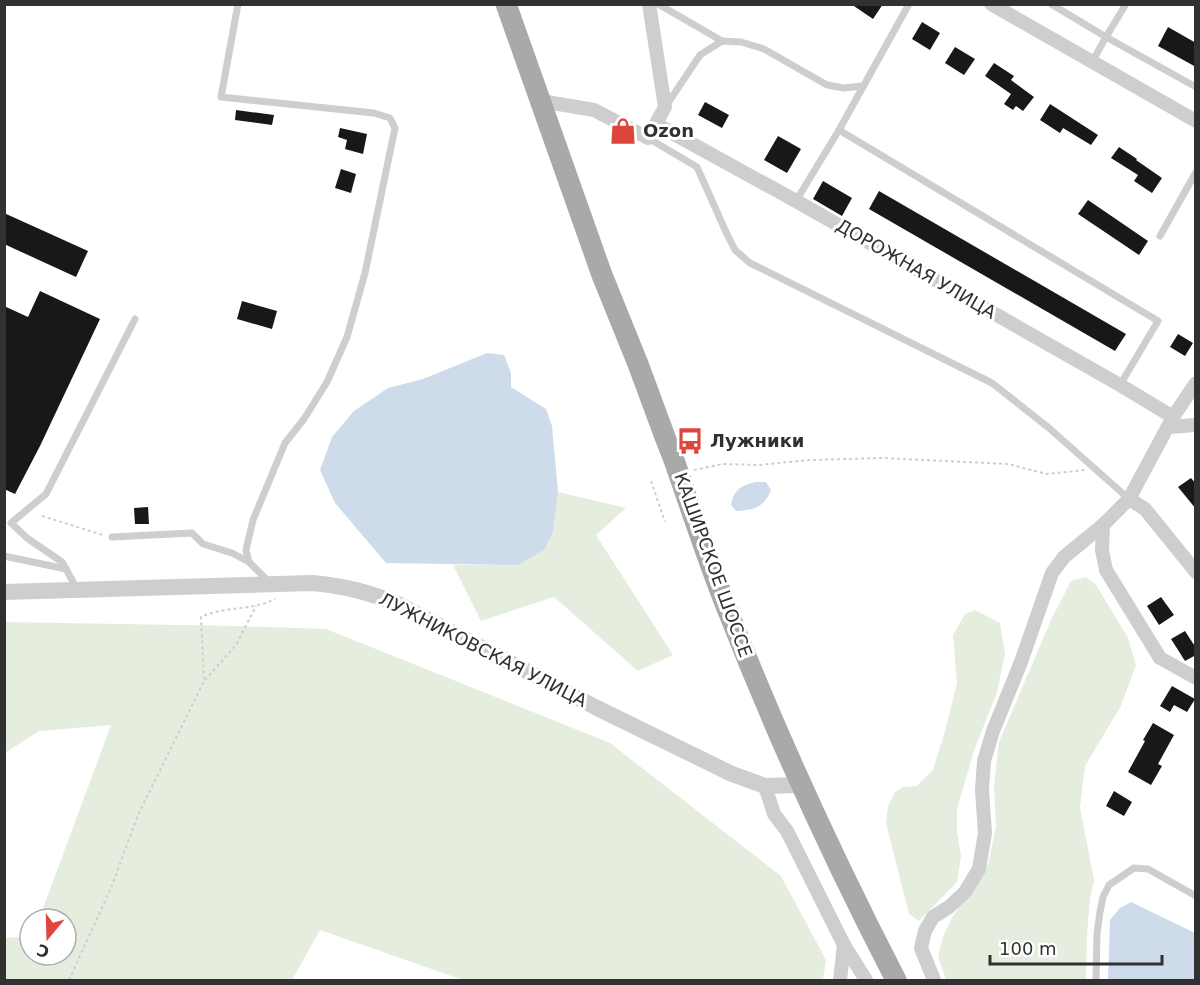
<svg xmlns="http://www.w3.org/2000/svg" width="1200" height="985" font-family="'DejaVu Sans',sans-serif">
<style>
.green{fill:#e5eddf}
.water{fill:#cddbeb}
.building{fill:#181818}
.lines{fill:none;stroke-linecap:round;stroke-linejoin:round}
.path{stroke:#cecece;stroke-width:2;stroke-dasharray:3 3;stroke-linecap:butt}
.service{stroke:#cecece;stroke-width:7}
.minor{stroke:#cecece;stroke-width:14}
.tertiary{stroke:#cecece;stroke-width:16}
.primary{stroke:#a9a9a9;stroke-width:21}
.labels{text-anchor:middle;stroke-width:6;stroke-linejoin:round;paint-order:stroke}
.poi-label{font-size:18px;font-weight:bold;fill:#313131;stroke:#fff;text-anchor:start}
.street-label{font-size:18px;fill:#313131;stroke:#fff}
</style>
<rect width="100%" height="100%" fill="#fff"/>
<g class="green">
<polygon points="558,492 626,508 596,535 673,655 638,671 554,597 481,621 453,565 518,565 553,532"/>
<polygon points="1086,577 1096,585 1128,638 1136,665 1121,706 1085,766 1080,807 1094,880 1090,898 1087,934 1086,980 946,980 938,956 943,937 951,919 988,865 996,827 994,786 999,742 1051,620 1071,581"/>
<polygon points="975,610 1000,623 1005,654 997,692 974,751 957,809 957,832 961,856 957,882 919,921 909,914 886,823 888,807 895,792 903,787 917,786 933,770 946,728 957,683 953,635 965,614"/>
<polygon points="5,622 237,626 326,629 610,743 781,876 826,960 823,980 463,980 320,930 292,980 5,980 5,938 30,936 30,955 66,955 66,919 39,919 111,725 39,731 5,753"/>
</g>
<g class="water">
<polygon points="487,353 504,355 511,373 511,387 546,409 552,426 558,492 553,532 544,550 518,565 386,563 335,503 320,470 332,437 354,411 388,388 423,379"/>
<path d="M755,482h11l5,8c-7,18 -18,20 -35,21l-5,-6c3,-16 10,-19 24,-23z"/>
<polygon points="1131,902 1195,933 1195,980 1108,980 1110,920 1120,908"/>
</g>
<g class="building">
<polygon points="851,4 883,4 873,19"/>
<polygon points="922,22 940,33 930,50 912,39"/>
<polygon points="1168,27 1196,43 1196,67 1158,46"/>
<polygon points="955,47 975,59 964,75 945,63"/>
<polygon points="994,63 1014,76 1011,80 1034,97 1023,111 1016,106 1013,110 1004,104 1011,94 985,76"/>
<polygon points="705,102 729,115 722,128 698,115"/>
<polygon points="1050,104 1098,135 1091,145 1063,128 1060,133 1040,120"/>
<polygon points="236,110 274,115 272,125 235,120"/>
<polygon points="340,128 367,134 363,154 345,149 347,140 338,137"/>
<polygon points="778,136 801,149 787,173 764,160"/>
<polygon points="1119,147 1137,159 1136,160 1162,178 1152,193 1134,181 1138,175 1111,158"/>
<polygon points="341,169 356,174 351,193 335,188"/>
<polygon points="823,181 852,198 842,216 813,199"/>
<polygon points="879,191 1126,334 1115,351 869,209"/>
<polygon points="1088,200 1148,241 1139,255 1078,214"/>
<polygon points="4,213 88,251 76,277 4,244"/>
<polygon points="40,291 100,319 40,446 15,494 4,489 4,306 28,317"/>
<polygon points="242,301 277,311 272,329 237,319"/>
<polygon points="1178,334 1193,343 1185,356 1170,347"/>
<polygon points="1191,478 1196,484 1196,509 1178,487"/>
<polygon points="148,507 149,524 135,524 134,508"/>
<polygon points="1161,597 1174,615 1159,625 1147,606"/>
<polygon points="1185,631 1196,648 1196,655 1185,661 1171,639"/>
<polygon points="1172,686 1195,699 1187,712 1174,705 1170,712 1160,706"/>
<polygon points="1153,723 1174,735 1158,764 1162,766 1151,785 1128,772 1145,741 1143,740"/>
<polygon points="1114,791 1132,802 1124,816 1106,806"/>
</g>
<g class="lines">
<g class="path">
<polyline points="694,470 723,464 759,465 809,460 883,458 1008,464 1047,474 1085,470"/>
<polyline points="651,481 665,522"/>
<polyline points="42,516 103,535"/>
<polyline points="205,680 236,645 256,606"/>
<path d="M69,980l42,-92 27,-73 66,-134 -3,-64c23,-11 51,-6 74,-18"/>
</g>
<g class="service">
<polyline points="238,4 221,97 374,113 390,118 395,128 365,273 347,337 327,382 304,419 285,443 253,520 246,550 249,562 268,581"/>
<polyline points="658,4 722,41"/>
<polyline points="1051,4 1106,37 1196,87"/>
<polyline points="1092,62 1106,37 1126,4"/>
<polyline points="666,106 700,55 722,41 741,42 764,49 827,85 844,88 863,86"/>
<polyline points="839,130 1158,321 1120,385"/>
<polyline points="648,138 697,167 726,232 735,250 750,263 992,383 1049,428 1129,499"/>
<polyline points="796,201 839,130 909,4"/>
<polyline points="1160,236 1196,172"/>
<polyline points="112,537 192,533 203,544 232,553 249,562"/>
<polyline points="4,556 66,569"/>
<polyline points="77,589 62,562 27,538 11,523 46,494 135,319"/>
<polyline points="1096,980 1097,934 1100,912 1103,897 1109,885 1134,868 1148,869 1196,896"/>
</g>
<g class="minor">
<polyline points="991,4 1196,121"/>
<polyline points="541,101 594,110 648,138 665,107 649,4"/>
<polyline points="656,124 796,201 1120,385 1173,417"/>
<polyline points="1196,383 1173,417 1129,499 1103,525 1102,550 1106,570 1160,658 1196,678"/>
<polyline points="1168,427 1196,425"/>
<polyline points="1129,499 1145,509 1196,572"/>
<polyline points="765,786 774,814 787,831 844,945 866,980"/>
<polyline points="840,980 844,945"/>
<polyline points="934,980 921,948 925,931 933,917 949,907 965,892 979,869 985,833 982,790 984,761 993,731 1021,662 1052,573 1064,557 1103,525"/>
</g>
<path class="tertiary" d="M4,592l308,-9c33,3 56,9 86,21l201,105 133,65 33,12 35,-1"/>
<path class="primary" d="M506,4l96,271 36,89 27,73 9,23c17,49 33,98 52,146 50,128 107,252 170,374"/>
</g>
<defs>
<symbol id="shop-bare" viewBox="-9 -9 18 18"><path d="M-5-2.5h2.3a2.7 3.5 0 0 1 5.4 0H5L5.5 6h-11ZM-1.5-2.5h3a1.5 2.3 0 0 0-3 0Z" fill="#de453c" stroke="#fff" stroke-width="2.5" paint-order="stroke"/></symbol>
<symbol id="bus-bare" viewBox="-9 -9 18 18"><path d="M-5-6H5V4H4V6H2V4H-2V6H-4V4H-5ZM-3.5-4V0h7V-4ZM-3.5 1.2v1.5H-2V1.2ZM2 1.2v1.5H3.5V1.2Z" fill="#de453c" stroke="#fff" stroke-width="2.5" paint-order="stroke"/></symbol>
</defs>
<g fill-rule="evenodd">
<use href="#shop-bare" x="604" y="112" width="38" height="38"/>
<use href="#bus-bare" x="671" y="422" width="38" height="38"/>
</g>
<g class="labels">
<g class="poi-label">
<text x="643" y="137">Ozon</text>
<text x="710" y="447">Лужники</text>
</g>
<g class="street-label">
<text transform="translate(916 269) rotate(30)" y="6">ДОРОЖНАЯ УЛИЦА</text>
<text transform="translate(713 565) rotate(70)" y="6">КАШИРСКОЕ ШОССЕ</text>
<text transform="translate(483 650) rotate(27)" y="6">ЛУЖНИКОВСКАЯ УЛИЦА</text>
</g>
</g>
<rect width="1200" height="985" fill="none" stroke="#313131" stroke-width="12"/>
<g transform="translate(48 937) rotate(199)"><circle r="28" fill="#ffffff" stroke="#adadad" stroke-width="1.5"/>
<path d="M0-4.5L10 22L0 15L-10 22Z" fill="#de453c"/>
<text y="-9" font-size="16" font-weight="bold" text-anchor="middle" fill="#313131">С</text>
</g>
<path d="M990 955v9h172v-9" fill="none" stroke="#313131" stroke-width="3"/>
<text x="999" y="955" font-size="18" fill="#313131" stroke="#ffffff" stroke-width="4.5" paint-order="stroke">100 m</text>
</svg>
